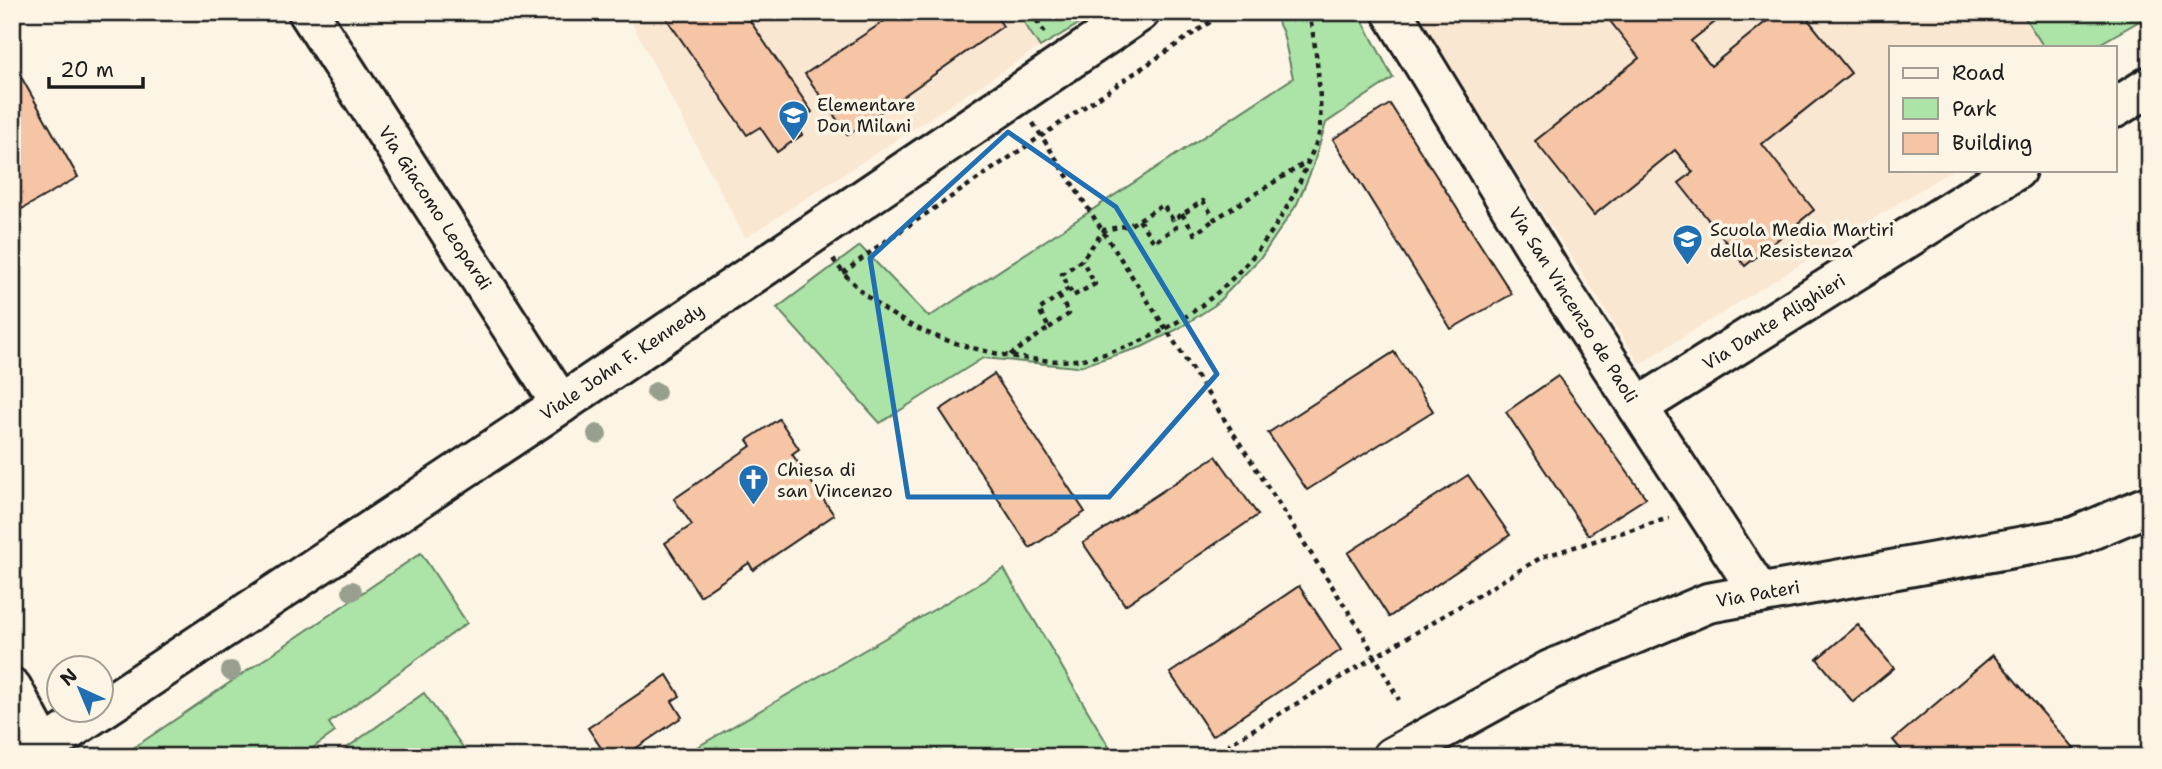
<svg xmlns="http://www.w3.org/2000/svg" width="2162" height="769" font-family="'Shantell Sans',sans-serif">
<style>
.built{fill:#fae7d2}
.green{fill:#ace4a8;stroke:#648062;stroke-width:2}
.building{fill:#f6c5a6;stroke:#1c1c1c;stroke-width:2}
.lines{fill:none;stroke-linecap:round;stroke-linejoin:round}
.minor-casing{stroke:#1c1c1c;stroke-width:44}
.path{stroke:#1c1c1c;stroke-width:4.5;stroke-dasharray:5 5;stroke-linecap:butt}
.minor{stroke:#fcf5e5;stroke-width:38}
.tree{fill:#989f8e}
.marked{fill:none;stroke:#1f6fb2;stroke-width:5;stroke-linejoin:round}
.labels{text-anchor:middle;stroke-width:7;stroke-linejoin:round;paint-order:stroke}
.poi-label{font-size:18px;fill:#1c1c1c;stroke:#fcf5e5;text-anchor:start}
.street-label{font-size:18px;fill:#1c1c1c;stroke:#fcf5e5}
</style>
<rect width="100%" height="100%" fill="#fcf5e5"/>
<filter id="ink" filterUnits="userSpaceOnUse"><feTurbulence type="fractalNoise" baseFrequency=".0143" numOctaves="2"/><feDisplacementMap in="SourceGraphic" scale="14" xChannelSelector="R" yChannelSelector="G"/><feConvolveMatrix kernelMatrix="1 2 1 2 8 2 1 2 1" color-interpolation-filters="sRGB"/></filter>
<g filter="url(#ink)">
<g class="built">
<polygon points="626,12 1017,12 1040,47 745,238"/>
<polygon points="1414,12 2021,12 2044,47 1891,47 1891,170 1952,170 1640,364"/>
</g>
<g class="green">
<polygon points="1017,12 1099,12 1040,47"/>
<polygon points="1273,12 1358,12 1393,78 1326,123 1312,169 1297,204 1262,256 1215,305 1178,329 1142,347 1077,367 983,358 880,423 777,308 860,246 929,317 1293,78 1283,33"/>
<polygon points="2021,12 2150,12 2150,15 2094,47 2044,47"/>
<polygon points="421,553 467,623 329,723 335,732 300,757 120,757"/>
<polygon points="1004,569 1115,757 680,757"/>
<polygon points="424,693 470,757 334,757"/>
</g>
<g class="building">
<polygon points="662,12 744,12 812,112 794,124 802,135 777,152 760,127 747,135"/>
<polygon points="898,12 993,12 1003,26 848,135 805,74"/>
<polygon points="1603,12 1707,12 1715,22 1691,41 1711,66 1778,12 1802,12 1851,73 1762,144 1814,210 1745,266 1679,183 1693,172 1675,150 1594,215 1535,141 1639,58"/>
<polygon points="12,61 78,177 22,209 12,191"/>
<polygon points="1390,104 1512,294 1451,329 1333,139"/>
<polygon points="1394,352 1433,411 1307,490 1268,433"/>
<polygon points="994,374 1085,512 1030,548 940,410"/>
<polygon points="1558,376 1646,498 1588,535 1506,412"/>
<polygon points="779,419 799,449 792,454 834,515 753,570 749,563 700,596 665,543 692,525 674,499 751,446 747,440"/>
<polygon points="1216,456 1258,515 1125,605 1083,543"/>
<polygon points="1468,475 1510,535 1389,617 1348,553"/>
<polygon points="1299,586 1341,650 1212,736 1170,673"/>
<polygon points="1858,625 1894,668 1853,702 1817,659"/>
<polygon points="1993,655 2081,757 1907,757 1893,740"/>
<polygon points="667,675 680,696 672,701 682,717 623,757 607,757 588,728"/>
</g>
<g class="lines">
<defs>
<g id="minor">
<polyline points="308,12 561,404"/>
<polyline points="1392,12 1557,283 1760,594"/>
<polyline points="2115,108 2150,86"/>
<polyline points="1638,407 2016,170"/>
<polyline points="12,688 44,747"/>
<polyline points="102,709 561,404 1140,12"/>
<polyline points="29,757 100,710"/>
<polyline points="1392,757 1550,670 1708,603 2074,537 2150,505"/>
</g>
</defs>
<use href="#minor" class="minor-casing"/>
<g class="path">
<polyline points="1031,12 1047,36"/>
<polyline points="1033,123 1361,631 1399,700"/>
<polyline points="1182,214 1195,234 1215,219"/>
<polyline points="1139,220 1154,242 1176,227 1173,220"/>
<path d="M833,259c31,44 77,71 129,86 35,10 90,21 126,13 99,-21 181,-97 218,-191 4,-11 13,-27 14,-39 2,-27 -4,-90 -12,-116"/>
<polyline points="843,273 877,247 1225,12"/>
<polyline points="1069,288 1073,296 1095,284 1082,260"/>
<polyline points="1049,328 1069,314 1059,296"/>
<polyline points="1010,355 1049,328 1039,310 1069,288 1062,274 1082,260 1104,230 1130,225 1163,205 1173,220 1203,201 1215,219 1308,161"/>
<polyline points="1233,757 1229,744 1542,557 1669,518"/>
</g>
<use href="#minor" class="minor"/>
</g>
<g class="tree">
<circle cx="656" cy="392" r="10"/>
<circle cx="597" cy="434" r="10"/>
<circle cx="352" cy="591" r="10"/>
<circle cx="231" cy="671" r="10"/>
</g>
</g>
<path class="marked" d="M1008,132l108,75 101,167 -108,123h-201l-38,-239z"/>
<defs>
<symbol id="school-pin" viewBox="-11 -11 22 30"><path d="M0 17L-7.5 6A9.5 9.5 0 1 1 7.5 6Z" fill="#1f6fb2" stroke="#fcf5e5"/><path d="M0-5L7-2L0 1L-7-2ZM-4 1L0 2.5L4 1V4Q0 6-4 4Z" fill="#fff"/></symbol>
<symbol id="church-pin" viewBox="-11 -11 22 30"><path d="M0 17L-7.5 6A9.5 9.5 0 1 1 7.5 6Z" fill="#1f6fb2" stroke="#fcf5e5"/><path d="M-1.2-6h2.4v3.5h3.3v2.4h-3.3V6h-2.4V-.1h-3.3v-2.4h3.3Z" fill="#fff"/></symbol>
</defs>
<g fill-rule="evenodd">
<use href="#school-pin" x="776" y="98" width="35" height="47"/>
<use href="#school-pin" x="1670" y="222" width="35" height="47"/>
<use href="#church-pin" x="736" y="462" width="35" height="47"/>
</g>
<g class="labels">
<g class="poi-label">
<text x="817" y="111">Elementare<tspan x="817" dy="21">Don Milani</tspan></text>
<text x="1710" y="236">Scuola Media Martiri<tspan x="1710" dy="21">della Resistenza</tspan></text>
<text x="777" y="476">Chiesa di<tspan x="777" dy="21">san Vincenzo</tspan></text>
</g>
<g class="street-label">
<text transform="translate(435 208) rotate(57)" y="6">Via Giacomo Leopardi</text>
<text transform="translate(1573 305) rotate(58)" y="6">Via San Vincenzo de Paoli</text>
<text transform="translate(1774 322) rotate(-32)" y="6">Via Dante Alighieri</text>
<text transform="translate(622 362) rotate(-34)" y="6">Viale John F. Kennedy</text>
<text transform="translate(1758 594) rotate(-10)" y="6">Via Pateri</text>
</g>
</g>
<rect width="2162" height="769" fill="none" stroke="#fcf5e5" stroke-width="42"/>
<rect x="21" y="21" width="2120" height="727" fill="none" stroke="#1c1c1c" stroke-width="2.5" filter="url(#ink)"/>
<rect x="1889" y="46" width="228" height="126" fill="#fcf5e5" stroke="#a29e95" stroke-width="2"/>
<rect x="1903" y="68" width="35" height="10" fill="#fcf5e5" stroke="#a29e95" stroke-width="2"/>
<text x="1952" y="80" font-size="21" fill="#1c1c1c">Road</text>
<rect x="1903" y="98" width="35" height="21" fill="#ace4a8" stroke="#a29e95" stroke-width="2"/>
<text x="1952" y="116" font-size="21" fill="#1c1c1c">Park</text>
<rect x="1903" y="133" width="35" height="21" fill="#f6c5a6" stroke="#a29e95" stroke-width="2"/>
<text x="1952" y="150" font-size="21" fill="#1c1c1c">Building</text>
<g transform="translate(80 689) rotate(316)"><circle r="33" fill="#fcf5e5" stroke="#a29e95" stroke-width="2"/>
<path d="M0-5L12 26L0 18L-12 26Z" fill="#1f6fb2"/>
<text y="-10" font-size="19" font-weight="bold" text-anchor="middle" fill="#1c1c1c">N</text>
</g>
<path d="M49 77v10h94v-10" fill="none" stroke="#1c1c1c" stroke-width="3.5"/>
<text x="60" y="77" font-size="21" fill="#1c1c1c" stroke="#fcf5e5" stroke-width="5" paint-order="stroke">20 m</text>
</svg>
